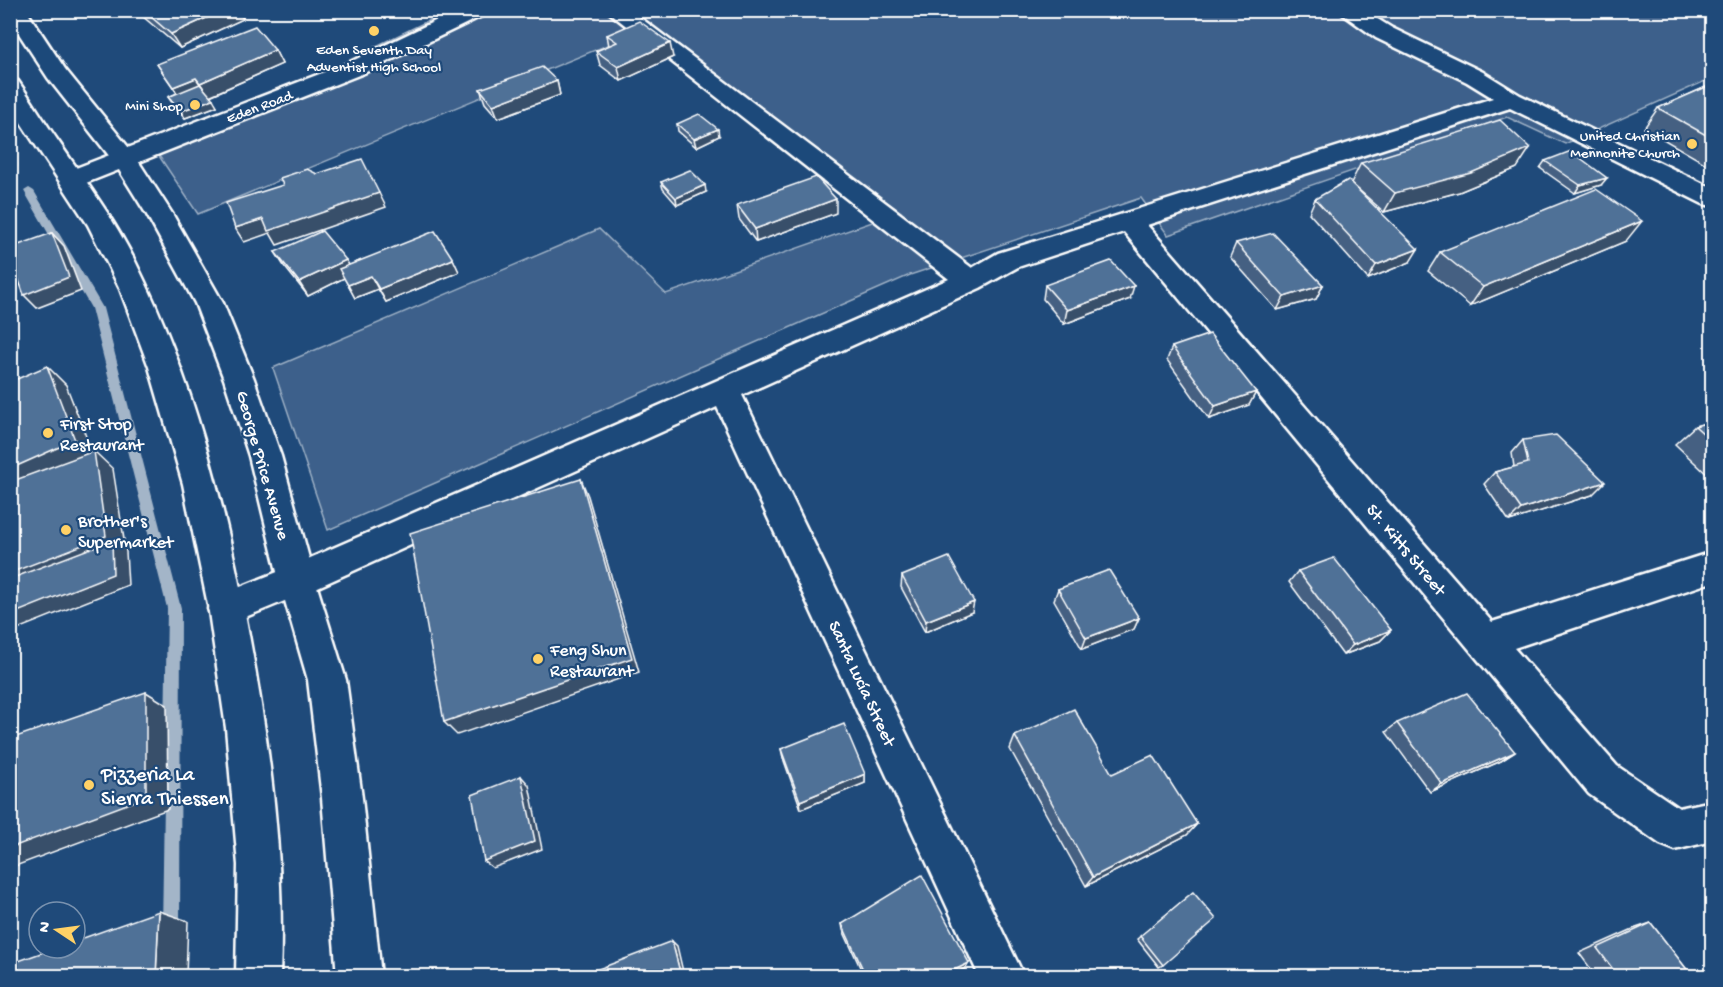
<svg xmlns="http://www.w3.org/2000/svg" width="1723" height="987" font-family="'Gochi Hand',sans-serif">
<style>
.green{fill:#3c618b;stroke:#9eb0c5;stroke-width:1.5}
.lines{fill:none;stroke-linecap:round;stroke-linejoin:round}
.stream{fill:#a3b5c8;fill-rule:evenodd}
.minor-casing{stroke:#fff;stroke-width:5}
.major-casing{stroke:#fff;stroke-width:5}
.path{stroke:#fff;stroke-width:3;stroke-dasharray:1 3;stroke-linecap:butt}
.minor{fill:#1f4a7a;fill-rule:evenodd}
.major{fill:#1f4a7a;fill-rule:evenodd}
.wall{fill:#456182;stroke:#fff;stroke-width:1.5}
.shaded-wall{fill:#384f6a;stroke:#fff;stroke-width:1.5}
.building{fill:#507197;stroke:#fff;stroke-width:1.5}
.poi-dot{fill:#ffd166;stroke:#1f4a7a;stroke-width:2}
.labels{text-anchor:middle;stroke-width:4.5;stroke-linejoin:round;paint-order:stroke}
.far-poi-label{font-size:15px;fill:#fff;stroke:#1f4a7a;text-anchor:end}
.far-street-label{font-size:15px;fill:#fff;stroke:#1f4a7a}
.poi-label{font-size:18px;fill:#fff;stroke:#1f4a7a;text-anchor:start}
.street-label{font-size:18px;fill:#fff;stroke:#1f4a7a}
.near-poi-label{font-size:21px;fill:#fff;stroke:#1f4a7a;text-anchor:start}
</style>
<rect width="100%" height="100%" fill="#1f4a7a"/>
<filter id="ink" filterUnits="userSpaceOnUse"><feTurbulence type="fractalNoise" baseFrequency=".0167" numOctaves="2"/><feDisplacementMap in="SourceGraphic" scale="12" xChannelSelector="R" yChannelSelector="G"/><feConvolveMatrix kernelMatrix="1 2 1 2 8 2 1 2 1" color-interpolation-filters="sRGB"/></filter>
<g filter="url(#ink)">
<polygon class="green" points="1338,10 1365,27 1400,11 1712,11 1712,78 1565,144 1507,117 1168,235 1141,198 910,275 328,530 273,368 599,229 666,294 901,212 646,29 198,214 153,147 373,62 364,52 448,11"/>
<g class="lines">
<g class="stream">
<polygon points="10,157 18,163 18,167 10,167"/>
<polygon points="29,188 34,191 103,308 181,608 180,931 177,937 171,940 165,937 162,931 167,608 91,308 24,191"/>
</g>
<defs>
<g id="minor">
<polygon points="458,10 486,10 484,15 364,73 81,185 72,187 63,185 59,179 63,173 348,63"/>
<polygon points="606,10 630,10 972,268 998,253 1493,98 1467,82 1376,38 1337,10 1363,10 1392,28 1483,72 1520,95 1712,188 1712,206 1703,204 1510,108 1147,225 1492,622 1712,552 1712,582 1514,648 1617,766 1679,808 1712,801 1712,841 1675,850 1660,844 1589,794 1124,232 1018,267 980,288 742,395 1024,976 979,976 717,407 309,591 226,625 213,620 208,609 213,598 285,569 949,279"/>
</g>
<g id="major">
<polygon points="10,10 26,10 65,69 133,153 173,215 223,303 254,379 281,456 315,580 346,680 362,798 381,976 337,976 322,798 308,680 279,580 249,456 224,379 195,303 147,215 114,162 48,78 10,20"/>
<path d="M10,79l8,2c14,20 26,40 40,60 27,39 56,78 77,120 58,116 91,247 114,374 21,113 36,227 31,341h-44l2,-111 -12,-137 -18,-123 -25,-121 -34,-117 -29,-78 -32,-64 -78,-119z"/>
</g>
</defs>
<use href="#minor" class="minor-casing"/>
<use href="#major" class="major-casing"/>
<polyline class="path" points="1419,15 1428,10"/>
<use href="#minor" class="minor"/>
<use href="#major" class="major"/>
</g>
<g class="wall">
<polygon points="138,10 238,10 243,19 180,48 141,15"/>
<polygon points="607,35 673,57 621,81 600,65 596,51 609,46"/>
<polygon points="275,50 282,64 210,96 217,106 185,118 173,104 168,97 177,93 157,64"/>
<polygon points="557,81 560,95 498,118 485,103 480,89"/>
<polygon points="1713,84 1713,161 1706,164 1644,128 1658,108"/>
<polygon points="677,124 719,136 696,147 678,131"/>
<polygon points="1545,161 1601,185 1575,193 1540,168"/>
<polygon points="1361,163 1517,168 1459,192 1384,212 1351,183"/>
<polygon points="661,182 706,192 677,205 663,189"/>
<polygon points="1315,199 1410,262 1368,279 1309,213"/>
<polygon points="737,205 836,213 756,242 739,219"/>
<polygon points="1626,241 1470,306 1428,271 1440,252"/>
<polygon points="1236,243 1323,285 1316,299 1277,310 1230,257"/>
<polygon points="275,252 349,265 453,259 459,272 386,302 378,289 355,298 344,278 308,296 284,266"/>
<polygon points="1045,285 1130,299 1064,324 1043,299"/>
<polygon points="1172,347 1256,392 1249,405 1209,419 1167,360"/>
<polygon points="1713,421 1713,480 1675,444 1695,426"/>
<polygon points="1523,440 1592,495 1509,521 1484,484 1495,472 1514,467 1512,453"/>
<polygon points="1298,571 1391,630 1380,641 1343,655 1289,582"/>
<polygon points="902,576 972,612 925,632 901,587"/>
<polygon points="1058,589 1139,618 1134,629 1082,649 1054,600"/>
<polygon points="1397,723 1515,752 1501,761 1430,792 1386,732"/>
<polygon points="1015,736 1112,774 1197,824 1187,835 1086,886 1010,749"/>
<polygon points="781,749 865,774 865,783 801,809 783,758"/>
<polygon points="1193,892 1163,965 1159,967 1137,939"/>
<polygon points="1651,923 1692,976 1596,976 1579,953 1633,929"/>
<polygon points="842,924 966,968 949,976 864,976 843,930"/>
</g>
<g class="shaded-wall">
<polygon points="224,10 238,10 243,19 180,48 171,34"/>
<polygon points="670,43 673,57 621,81 618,67"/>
<polygon points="275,50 282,64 209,96 200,83"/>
<polygon points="196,78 205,91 182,100 173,87"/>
<polygon points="557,81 560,95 498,118 493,105"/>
<polygon points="213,99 217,106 185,118 181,111"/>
<polygon points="718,129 719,136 696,147 694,139"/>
<polygon points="1530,148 1517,168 1459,192 1384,212 1395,193"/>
<polygon points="1713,157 1713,161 1706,164"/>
<polygon points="1607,178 1601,185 1575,193 1580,185"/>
<polygon points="705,185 706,192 677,205 676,198"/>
<polygon points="379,193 386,207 277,245 270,233 244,242 235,228 263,219"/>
<polygon points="836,199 836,213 756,242 755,229"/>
<polygon points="1642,221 1626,241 1470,306 1483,287"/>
<polygon points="52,233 64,246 81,291 37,308 24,295"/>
<polygon points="1418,249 1410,262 1368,279 1376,265"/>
<polygon points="453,259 459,272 386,302 379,289"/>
<polygon points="346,260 354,273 308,296 299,282"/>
<polygon points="10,262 16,268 20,285 10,288"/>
<polygon points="371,276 378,289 355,298 348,285"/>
<polygon points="1323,285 1316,299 1277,310 1284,297"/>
<polygon points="1134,286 1130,299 1064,324 1067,310"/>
<polygon points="47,366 66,385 94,457 10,496 10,469"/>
<polygon points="1256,392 1249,405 1209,419 1215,406"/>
<polygon points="94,451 113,469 126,552 128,585 10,632 10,573"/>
<polygon points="581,479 588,496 639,672 457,735 444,722"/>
<polygon points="1605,482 1592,495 1509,521 1521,509"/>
<polygon points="974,602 972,612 925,632 926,621"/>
<polygon points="1139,618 1134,629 1082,649 1086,638"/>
<polygon points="1391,630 1380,641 1343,655 1353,645"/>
<polygon points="146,692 167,705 168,809 10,868 10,848"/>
<polygon points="1515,752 1501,761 1430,792 1442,784"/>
<polygon points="865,774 865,783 801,809 800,801"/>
<polygon points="521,776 529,785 542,849 493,868 484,861"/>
<polygon points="1197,824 1187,835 1086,886 1093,877"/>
<polygon points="159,911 188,921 186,976 156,976"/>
<polygon points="672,941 677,946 684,976 681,976"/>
<polygon points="969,963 966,968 949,976 942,976"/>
</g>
<g class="building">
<polygon points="143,10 224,10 171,34"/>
<polygon points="639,21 670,43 618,67 596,51 617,42 607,35"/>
<polygon points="255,26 275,50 200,83 196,78 173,87 157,64"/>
<polygon points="542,67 557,81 493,105 480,89"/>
<polygon points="200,84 213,99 181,111 168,97"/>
<polygon points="1713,84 1713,139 1658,108"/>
<polygon points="699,114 718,129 694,139 677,124"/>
<polygon points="1500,120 1530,148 1471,173 1395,193 1361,163"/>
<polygon points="1571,151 1607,178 1580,185 1545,161"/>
<polygon points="362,159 379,193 268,231 263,219 235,228 226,203 283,185 280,178 307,169 317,174"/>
<polygon points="690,170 705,185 676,198 661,182"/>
<polygon points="816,177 836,199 755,229 737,205"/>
<polygon points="1348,180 1418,249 1376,265 1315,199"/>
<polygon points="1596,189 1642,221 1483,287 1440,252"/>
<polygon points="322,231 346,260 299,282 275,252"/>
<polygon points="435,231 453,259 379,289 371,276 348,285 339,269"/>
<polygon points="52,233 69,277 24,295 10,255 10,248"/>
<polygon points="1273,233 1323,285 1284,297 1236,243"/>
<polygon points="1111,261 1134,286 1067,310 1045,285"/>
<polygon points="10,266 13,278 10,279"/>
<polygon points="1210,334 1256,392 1215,406 1172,347"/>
<polygon points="47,366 75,440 10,469 10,382"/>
<polygon points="1713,421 1713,442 1695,426"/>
<polygon points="1556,435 1605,482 1521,509 1495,472 1528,463 1523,440"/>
<polygon points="94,451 106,536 10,573 10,482"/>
<polygon points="581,479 632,658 444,722 410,533"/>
<polygon points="112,540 113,574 10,615 10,579"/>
<polygon points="949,557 974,602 926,621 902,576"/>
<polygon points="1334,558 1391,630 1353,645 1298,571"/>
<polygon points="1109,570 1139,618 1086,638 1058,589"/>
<polygon points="146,692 146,797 10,848 10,739"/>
<polygon points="1467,693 1515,752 1442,784 1397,723"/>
<polygon points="1074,709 1112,774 1153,755 1197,824 1093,877 1015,736"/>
<polygon points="844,724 865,774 800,801 781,749"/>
<polygon points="521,776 535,841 484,861 472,795"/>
<polygon points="922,875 969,963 942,976 866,976 842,924"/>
<polygon points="1193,892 1216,919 1163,965 1140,936"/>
<polygon points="159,911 156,976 10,976 10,964 55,948 75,948 75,941"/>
<polygon points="1651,923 1692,976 1618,976 1597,948"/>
<polygon points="672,941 681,976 580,976"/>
</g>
</g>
<g class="poi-dot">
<circle cx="374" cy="31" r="6"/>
<circle cx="195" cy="105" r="6"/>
<circle cx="1692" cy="144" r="6"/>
<circle cx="48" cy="433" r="6"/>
<circle cx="66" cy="530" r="6"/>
<circle cx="538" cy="659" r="6"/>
<circle cx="89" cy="785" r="6"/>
</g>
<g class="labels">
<g class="far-poi-label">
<text x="374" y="54" text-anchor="middle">Eden Seventh Day<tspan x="374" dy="17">Adventist High School</tspan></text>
<text x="183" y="110">Mini Shop</text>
<text x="1680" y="140">United Christian<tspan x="1680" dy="17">Mennonite Church</tspan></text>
</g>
<g class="far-street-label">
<text transform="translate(259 106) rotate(-21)" y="5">Eden Road</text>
</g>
<g class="poi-label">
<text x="60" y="429">First Stop<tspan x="60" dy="21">Restaurant</tspan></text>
<text x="78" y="526">Brother's<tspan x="78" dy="21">Supermarket</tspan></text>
<text x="550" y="655">Feng Shun<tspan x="550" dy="21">Restaurant</tspan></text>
</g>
<g class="street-label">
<text transform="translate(264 465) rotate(74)" y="6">George Price Avenue</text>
<text transform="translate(1407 549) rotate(50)" y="6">St. Kitts Street</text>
<text transform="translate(863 683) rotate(65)" y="6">Santa Lucía Street</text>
</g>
<g class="near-poi-label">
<text x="101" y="780">Pizzeria La<tspan x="101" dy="24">Sierra Thiessen</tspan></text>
</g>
</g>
<rect width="1723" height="987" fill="none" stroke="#1f4a7a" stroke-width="36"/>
<rect x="18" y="18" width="1687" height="951" fill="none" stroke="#fff" stroke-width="2" filter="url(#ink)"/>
<g transform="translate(57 930) rotate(283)"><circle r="28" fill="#1f4a7a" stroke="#7992af" stroke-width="1.5"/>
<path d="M0-4.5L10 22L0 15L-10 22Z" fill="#ffd166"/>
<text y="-9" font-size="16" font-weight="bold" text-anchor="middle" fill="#ffffff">N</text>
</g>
</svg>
